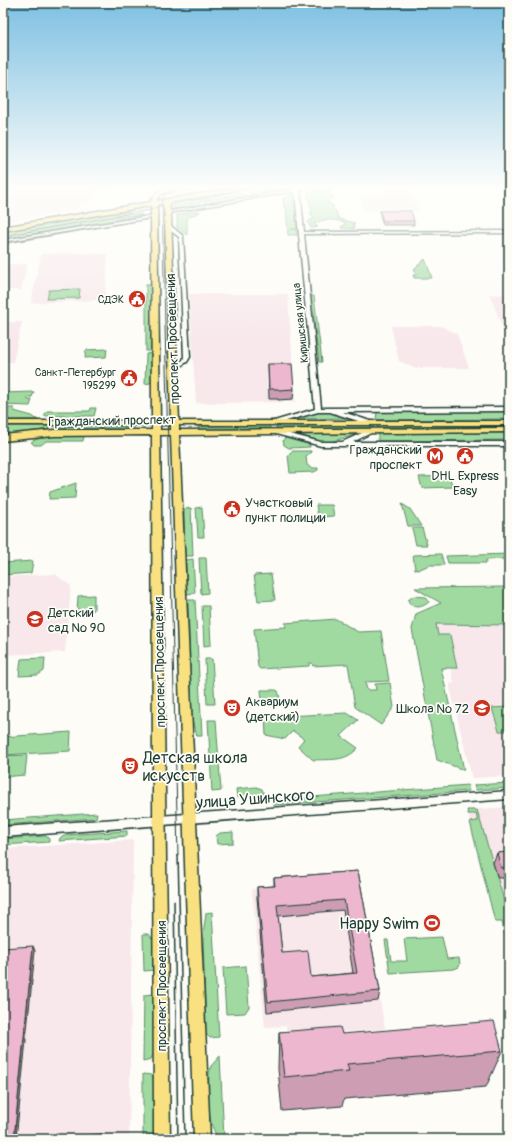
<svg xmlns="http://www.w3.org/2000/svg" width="512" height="1142" font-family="Pangolin,sans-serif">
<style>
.built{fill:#f8e7eb}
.green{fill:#a0daa1;stroke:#608c6a}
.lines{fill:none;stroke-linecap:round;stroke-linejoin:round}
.minor-casing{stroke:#1f3d34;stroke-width:3}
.major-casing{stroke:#1f3d34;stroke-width:3}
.minor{fill:#fdfcf7;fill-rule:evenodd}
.major{fill:#f9e181;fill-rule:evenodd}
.tram-far1{stroke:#1f3d34;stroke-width:1}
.tram{stroke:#1f3d34;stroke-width:1.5}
.wall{fill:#cc9db3;stroke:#1f3d34;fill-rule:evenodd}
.shaded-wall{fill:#a68092;stroke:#1f3d34}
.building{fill:#edb7d0;stroke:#1f3d34;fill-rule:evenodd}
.labels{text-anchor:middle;stroke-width:3.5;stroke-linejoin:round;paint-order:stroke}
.far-poi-label{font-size:11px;fill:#1f3d34;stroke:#fdfcf7;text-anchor:end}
.far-street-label{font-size:11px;fill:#1f3d34;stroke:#fdfcf7}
.street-label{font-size:13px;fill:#1f3d34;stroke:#fdfcf7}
.poi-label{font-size:13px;fill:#1f3d34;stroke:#fdfcf7;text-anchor:start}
.near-poi-label{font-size:16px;fill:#1f3d34;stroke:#fdfcf7;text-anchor:start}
.near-street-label{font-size:16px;fill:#1f3d34;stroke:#fdfcf7}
</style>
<rect width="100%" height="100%" fill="#fdfcf7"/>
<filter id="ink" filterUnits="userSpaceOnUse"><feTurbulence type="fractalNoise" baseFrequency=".025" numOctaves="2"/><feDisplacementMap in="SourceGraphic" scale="8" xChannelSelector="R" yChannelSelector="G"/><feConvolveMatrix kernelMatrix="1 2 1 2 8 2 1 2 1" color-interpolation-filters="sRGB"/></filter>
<g filter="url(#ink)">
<g class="built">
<polygon points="3,186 135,186 92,193 94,201 77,204 81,209 3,222"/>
<polygon points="394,189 410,189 418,211 364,211 360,194"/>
<polygon points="77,253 108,254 105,300 31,303 41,254"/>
<polygon points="3,264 27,264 21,290 3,290"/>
<polygon points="189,294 288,294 295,402 196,403"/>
<polygon points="489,294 509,295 509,330 504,330"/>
<polygon points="22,322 13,362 3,362 3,322"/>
<polygon points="391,326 441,326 457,334 469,368 415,368 399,361"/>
<polygon points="55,574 71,586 65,652 3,655 3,577"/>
<polygon points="435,624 509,625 509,776 472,778 450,687 450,684 454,683 451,668 457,668 450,635 438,635"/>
<polygon points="509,807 509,951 502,922 495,922 467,810"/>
<polygon points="133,840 129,1139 3,1139 3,849"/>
<polygon points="359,880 385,1029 287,1036 286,1026 265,1027 252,889"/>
</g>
<g class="green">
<polygon points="267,186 294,186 294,189 257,195 249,193 261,191"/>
<path d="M336,186h9l-11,2 -2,4 -5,1 6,3 1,2 -5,2 -1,3 6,3 -2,2 4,3 2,7 4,2 13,3 -2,2 2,4 -14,-1 1,-2 4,-2 -1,-1c-10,-4 -22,-5 -31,1l4,3 -7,1 -3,-6 7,-5 -5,-3 2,-4 -5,-17z"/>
<polygon points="241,194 252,196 203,204 206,200 210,199"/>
<polygon points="294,194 297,229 290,229 297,230 297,235 288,235 286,207 284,207 283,198"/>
<path d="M210,198c-9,2 -8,5 -14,8 -5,3 -18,4 -23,2l1,-5 4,-2z"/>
<polygon points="133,209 130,212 116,215 124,216 141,214 142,215 3,239 3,231"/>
<polygon points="198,211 200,212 187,218 187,235 177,227 177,215"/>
<polygon points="142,219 143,220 3,244 3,243"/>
<polygon points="425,259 432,278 414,278 413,275 416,275 414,269"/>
<rect x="146" y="285" width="6" height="66"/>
<polygon points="80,289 79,298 47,299 49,290"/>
<polygon points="311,296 314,296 322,362 319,362"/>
<polygon points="107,349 106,357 85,358 86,350"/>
<polygon points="152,353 152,380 150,383 145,384 146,354"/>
<polygon points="34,392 32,397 28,397 28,400 32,400 30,406 3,405 3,393"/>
<polygon points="3,408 14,408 14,411 32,416 38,420 3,420"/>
<polygon points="91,408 96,408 94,416 44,416 47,411 90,411"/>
<polygon points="509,410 509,419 376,420 377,411"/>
<polygon points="323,412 333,412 353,418 291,419 311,413"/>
<polygon points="134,425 134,428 57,429 55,427 58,426"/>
<polygon points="270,425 270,428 198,428 198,426"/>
<polygon points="276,425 373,425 374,428 276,428"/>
<polygon points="377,425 509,425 509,427 377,428"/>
<polygon points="3,426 49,426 49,429 3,436"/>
<polygon points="354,433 355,435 326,443 299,435"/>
<polygon points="378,433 509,433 509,440 378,441"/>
<path d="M84,436l-1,5h-37l-5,4h-7l-3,-3c12,-8 38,-6 53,-6z"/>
<polygon points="285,438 310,445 310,447 289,448 284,445 283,440"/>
<polygon points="292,451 311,451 311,452 306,456 307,465 311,468 318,468 318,470 314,472 290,473 288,455"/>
<polygon points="449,476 453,487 422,488 419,477"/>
<polygon points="76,483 75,498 49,499 50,492"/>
<polygon points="402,504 410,509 421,526 408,526"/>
<polygon points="316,505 332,505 334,516 318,517"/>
<polygon points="202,507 204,537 198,537 196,508"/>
<polygon points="191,508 193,556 185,556 184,509"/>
<polygon points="412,528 422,528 427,545 416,545"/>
<polygon points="441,554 444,565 429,565 418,570 415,569 413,555"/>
<polygon points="509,554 509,556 505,559 486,560 486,563 448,563 446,556"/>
<polygon points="199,558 206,558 208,593 201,594"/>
<polygon points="193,559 195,593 187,594 186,560"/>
<polygon points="33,561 31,573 3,575 3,563"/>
<polygon points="271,574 275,600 258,601 254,575"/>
<polygon points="509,587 509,625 436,624 438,635 450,635 457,668 441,668 464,770 437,760 412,629 416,614 441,603 415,588"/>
<polygon points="94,595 94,610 77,612 78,596"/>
<path d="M414,596l12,1 3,5c-7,6 -17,8 -21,-2z"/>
<polygon points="188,600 195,600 202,736 197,736 192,721"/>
<polygon points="202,606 209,606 211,645 204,646"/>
<polygon points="336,619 358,632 381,631 389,681 365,682 367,690 376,690 375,684 390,683 394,707 381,725 355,707 348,664 313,666 312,663 309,663 309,666 260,669 258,667 254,629 286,627 285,623"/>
<polygon points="45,658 44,671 38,675 19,676 21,659"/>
<polygon points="205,659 212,659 215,704 207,704"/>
<polygon points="261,690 276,690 278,691 281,702 264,702 262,701"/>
<polygon points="509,707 509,731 499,731 492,708"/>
<path d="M347,713l11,7 -17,16 17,12c-13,14 -26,11 -44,12l-2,-1 -14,-13 6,-7 -11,-8 -8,8 -19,-4 -1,-18z"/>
<polygon points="208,720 216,720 221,791 212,792"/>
<polygon points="71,732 70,751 3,755 3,737"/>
<polygon points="27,755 25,775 3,777 3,756"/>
<polygon points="509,783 509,788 476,790 474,785"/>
<polygon points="468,785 469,791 273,805 273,800"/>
<polygon points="256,787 262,789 264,795 237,797 236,789"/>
<polygon points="467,810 477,810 509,917 509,935 505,935 502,922 495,922 470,822 478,821 476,814 468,814"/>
<polygon points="97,813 96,818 3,825 3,820"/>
<polygon points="127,831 127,836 59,841 60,838 64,835"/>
<polygon points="233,832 233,843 217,844 216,836 220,833"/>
<polygon points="46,836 49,839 49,842 3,845 3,839"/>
<polygon points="212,912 219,1037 210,1038 206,1034 203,936 206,913"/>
<polygon points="143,934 149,934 153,940 154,970 144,971"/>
<polygon points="442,937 447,959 459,958 460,964 459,967 454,969 390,973 385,940 388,940 391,961 407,961 404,939"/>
<polygon points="246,966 249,1007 245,1013 226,1014 223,968"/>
<polygon points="154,994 154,1052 151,1059 143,1061 144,995"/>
<path d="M220,1056l4,83h-4c-15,-14 -11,-46 -11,-66l2,-7z"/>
<polygon points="143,1074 151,1075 155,1081 154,1133 151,1139 143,1139"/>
</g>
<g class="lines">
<defs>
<g id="minor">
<polygon points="179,186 185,186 161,194 156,200 152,199 158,192"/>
<polygon points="295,186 299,186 299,188 320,186 300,190 304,232 509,231 509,233 304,234 321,408 509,407 509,411 343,412 373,422 374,423 371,425 330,412 318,412 275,424 271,424 271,422 315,409 295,191 168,213 166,212 295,189"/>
<polygon points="155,215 157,215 157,217 3,242 3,240"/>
<polygon points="167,226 171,226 183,236 190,357 187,362 173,371 171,370 171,368 183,360 184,357 179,237 167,228"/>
<polygon points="371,429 374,431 373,432 353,442 509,442 509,446 321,446 272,433 271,432 274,430 321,442 342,442"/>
<polygon points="509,791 509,799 3,837 3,827"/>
</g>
<path id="major" d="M247,186h13l-91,17 2,14 8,204h330v4h-330v5l330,-2v4l-330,3 31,704h-16l-23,-704h-11l10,704h-16l-2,-704 -98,1 -51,5v-6l51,-5h98v-5h-149v-4h149l-1,-215 -148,25v-4l148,-25v-3l3,-2 2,1 1,3zM163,204l2,13 6,204h-11l-3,-216zM160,425h11v5h-11z"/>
</defs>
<use href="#minor" class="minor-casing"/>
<use href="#major" class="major-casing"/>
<use href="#minor" class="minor"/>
<use href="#major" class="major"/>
<g class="tram-far1">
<polyline points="3,236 150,210 162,205"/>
<polyline points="178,856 162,201 165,194 210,186"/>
</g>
<g class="tram">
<polyline points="178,855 185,1139"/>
<polyline points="174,901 178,1139"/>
</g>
</g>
<g class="wall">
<polygon points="380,211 414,221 414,225 383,225 380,215"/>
<polygon points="268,364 294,389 293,399 278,400 278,399 269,399"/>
<polygon points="509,852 509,878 498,878 493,863 497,853"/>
<path d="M358,871l22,120 -2,10 -111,11 -10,-114v-11l17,-1v-8zM343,910l10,63 -42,4 -29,-24 -4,-37z"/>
<polygon points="279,1032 342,1034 502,1051 486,1087 344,1099 342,1106 282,1111 278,1069"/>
</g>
<polygon class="shaded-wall" points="33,946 35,951 16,1139 14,1139"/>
<g class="building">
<polygon points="380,211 411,211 414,221 383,221"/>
<polygon points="268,364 292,364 294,389 279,390 278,389 269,389"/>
<polygon points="509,852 509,867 501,868 497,853"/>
<path d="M358,871l22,120 -112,11 -11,-115 18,-1 -1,-8zM344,900l13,73 -46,4 -3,-26 -26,2 -5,-48z"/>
<polygon points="33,946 14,1139 3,1139 3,948"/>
<polygon points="494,1021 502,1051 347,1064 349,1071 284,1077 279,1032 340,1027 342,1034"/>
<polygon points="102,1134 102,1139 55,1139 55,1138"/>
</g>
</g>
<linearGradient id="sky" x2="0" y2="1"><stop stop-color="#7ec0e2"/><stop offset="0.54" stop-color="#fefefb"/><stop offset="1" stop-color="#fefefb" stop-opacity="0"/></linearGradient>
<rect width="512" height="346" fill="url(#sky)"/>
<defs>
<symbol id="civic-disc" viewBox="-11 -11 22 22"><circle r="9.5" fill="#c8321e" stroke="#fdfcf7"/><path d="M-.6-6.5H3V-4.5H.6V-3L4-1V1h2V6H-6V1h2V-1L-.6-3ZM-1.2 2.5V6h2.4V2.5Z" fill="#fff"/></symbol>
<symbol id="metro-disc" viewBox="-11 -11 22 22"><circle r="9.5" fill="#c8321e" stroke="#fdfcf7"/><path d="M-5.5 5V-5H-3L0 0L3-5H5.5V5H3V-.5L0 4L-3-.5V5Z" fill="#fff"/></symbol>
<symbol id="school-disc" viewBox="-11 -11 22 22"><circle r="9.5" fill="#c8321e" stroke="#fdfcf7"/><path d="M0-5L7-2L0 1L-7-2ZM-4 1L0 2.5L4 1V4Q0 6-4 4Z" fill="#fff"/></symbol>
<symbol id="theatre-disc" viewBox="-11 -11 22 22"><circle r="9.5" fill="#c8321e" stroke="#fdfcf7"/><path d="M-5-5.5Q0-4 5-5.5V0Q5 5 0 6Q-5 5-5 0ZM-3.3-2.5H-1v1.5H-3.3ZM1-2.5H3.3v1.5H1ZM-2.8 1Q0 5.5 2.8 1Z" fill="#fff"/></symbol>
<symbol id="stadium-disc" viewBox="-11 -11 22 22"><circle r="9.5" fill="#c8321e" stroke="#fdfcf7"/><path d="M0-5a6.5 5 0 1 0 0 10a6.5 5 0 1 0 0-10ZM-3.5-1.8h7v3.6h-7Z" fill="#fff"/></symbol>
</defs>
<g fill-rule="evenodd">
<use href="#civic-disc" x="127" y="289" width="20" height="20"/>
<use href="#civic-disc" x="119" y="368" width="20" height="20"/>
<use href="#metro-disc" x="425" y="446" width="20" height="20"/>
<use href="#civic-disc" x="455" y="446" width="20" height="20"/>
<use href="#civic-disc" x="222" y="499" width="20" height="20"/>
<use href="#school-disc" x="25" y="609" width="20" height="20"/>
<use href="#theatre-disc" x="222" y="698" width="20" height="20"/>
<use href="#school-disc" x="472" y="698" width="20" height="20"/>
<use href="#theatre-disc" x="120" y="756" width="20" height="20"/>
<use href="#stadium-disc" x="422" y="913" width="20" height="20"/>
</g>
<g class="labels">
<g class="far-poi-label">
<text x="124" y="303">СДЭК</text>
<text x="116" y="376">Санкт-Петербург<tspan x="116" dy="13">195299</tspan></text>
</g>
<g class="far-street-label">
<text transform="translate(300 323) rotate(-96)" y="4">Киришская улица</text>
</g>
<g class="street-label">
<text transform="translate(172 339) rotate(-92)" y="5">проспект Просвещения</text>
<text transform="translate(112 420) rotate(-1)" y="5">Гражданский проспект</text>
<text transform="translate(159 662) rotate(-91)" y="5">проспект Просвещения</text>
<text transform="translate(161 986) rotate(-90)" y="5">проспект Просвещения</text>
</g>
<g class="poi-label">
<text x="422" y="454" text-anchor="end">Гражданский<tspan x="422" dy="15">проспект</tspan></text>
<text x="465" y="480" text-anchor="middle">DHL Express<tspan x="465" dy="15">Easy</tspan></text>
<text x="245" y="507">Участковый<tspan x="245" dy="15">пункт полиции</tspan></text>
<text x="48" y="617">Детский<tspan x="48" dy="15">сад № 90</tspan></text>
<text x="245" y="706">Аквариум<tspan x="245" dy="15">(детский)</tspan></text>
<text x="469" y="713" text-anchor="end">Школа № 72</text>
</g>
<g class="near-poi-label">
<text x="143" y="763">Детская школа<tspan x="143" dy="18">искусств</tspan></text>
<text x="419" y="929" text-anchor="end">Happy Swim</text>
</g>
<g class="near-street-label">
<text transform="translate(255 798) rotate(-4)" y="6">улица Ушинского</text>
</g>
</g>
<rect width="512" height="1142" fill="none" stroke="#fdfcf7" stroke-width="16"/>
<rect x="8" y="8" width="496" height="1126" fill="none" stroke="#1f3d34" stroke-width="1.5" filter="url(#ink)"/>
</svg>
